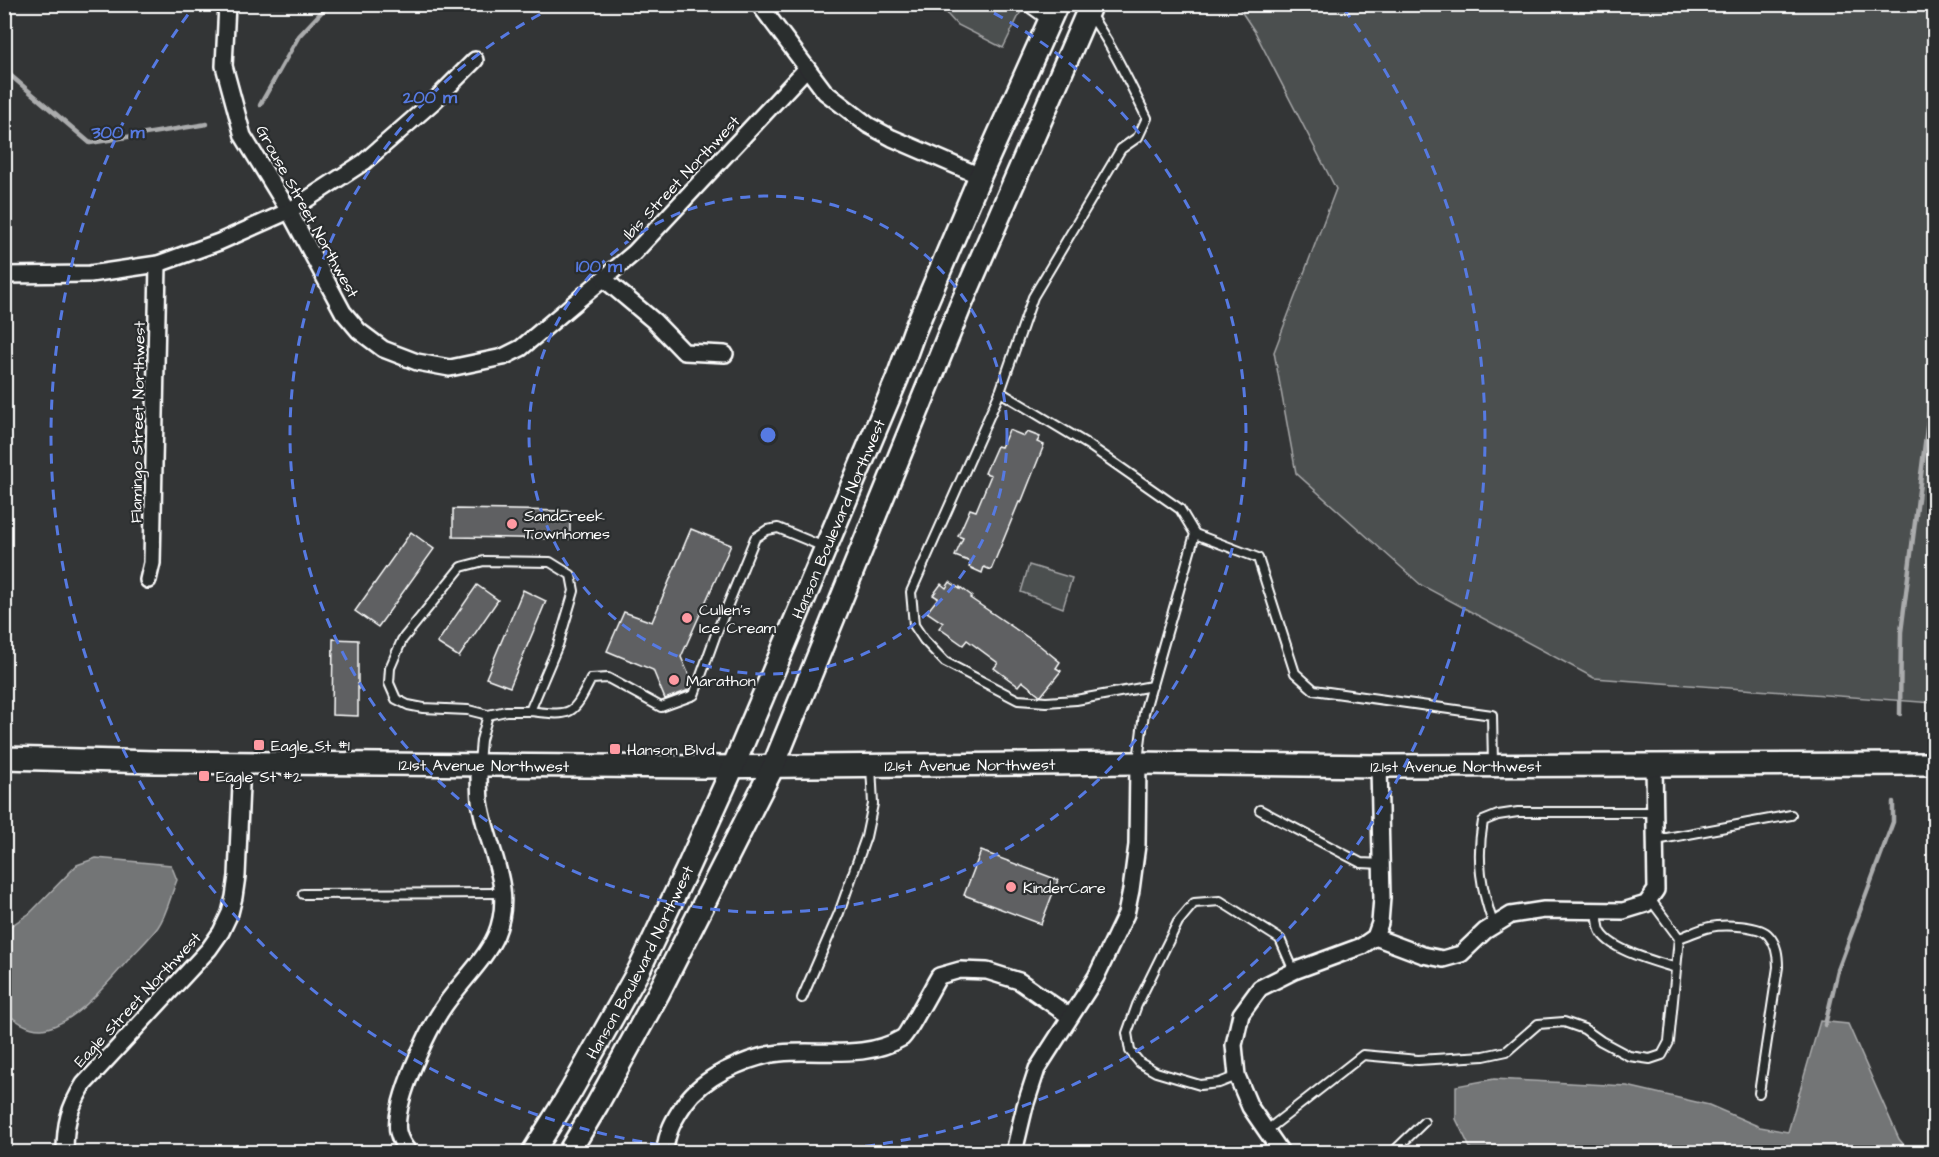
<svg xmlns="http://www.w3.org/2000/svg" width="1939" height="1157" font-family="'Architects Daughter',sans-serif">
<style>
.green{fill:#4c4f50;stroke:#a6a7a8;stroke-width:1.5}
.water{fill:#737576;stroke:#abacad;stroke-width:1.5}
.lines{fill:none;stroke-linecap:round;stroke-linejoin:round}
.stream{stroke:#abacad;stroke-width:4.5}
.building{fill:#5f6162;stroke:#fff;stroke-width:1.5}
.lane-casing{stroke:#fff;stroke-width:12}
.street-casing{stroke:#fff;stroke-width:20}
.secondary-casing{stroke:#fff;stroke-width:26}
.lane{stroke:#2a2d2e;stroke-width:8}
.street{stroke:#2a2d2e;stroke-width:15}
.secondary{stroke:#2a2d2e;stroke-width:21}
.ring{fill:none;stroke:#567ae2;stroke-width:3;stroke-dasharray:10 8}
.poi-dot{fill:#ff9aa2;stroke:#2a2d2e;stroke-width:2}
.labels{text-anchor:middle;stroke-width:4.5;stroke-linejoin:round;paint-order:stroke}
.street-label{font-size:16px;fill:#fff;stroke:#2a2d2e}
.poi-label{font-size:16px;fill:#fff;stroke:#2a2d2e;text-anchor:start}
.centre{fill:#567ae2;stroke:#2a2d2e;stroke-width:3}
.ring-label{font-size:18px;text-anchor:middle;font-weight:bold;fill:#567ae2;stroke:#2a2d2e;stroke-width:4.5;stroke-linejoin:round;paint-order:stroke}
</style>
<rect width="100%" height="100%" fill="#333536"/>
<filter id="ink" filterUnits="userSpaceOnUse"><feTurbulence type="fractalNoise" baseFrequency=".0167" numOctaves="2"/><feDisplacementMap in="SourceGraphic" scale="12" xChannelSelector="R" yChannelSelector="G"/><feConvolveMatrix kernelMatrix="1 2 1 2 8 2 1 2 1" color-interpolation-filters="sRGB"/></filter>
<g filter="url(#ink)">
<g class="green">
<polygon points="939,5 1024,5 1003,48 956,24"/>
<polygon points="1237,5 1934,5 1934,703 1594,678 1421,585 1296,473 1274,352 1336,189 1255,32"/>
<polygon points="1029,565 1072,578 1063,608 1021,592"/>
</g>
<g class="water">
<path d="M96,858l75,7 6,15c-6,14 -10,34 -19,47 -8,11 -19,21 -28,31 -21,23 -55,67 -88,71 -14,1 -27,-9 -37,-17v-82l25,-17 47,-48z"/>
<polygon points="1820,1021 1848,1024 1899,1139 1910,1152 1472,1152 1456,1119 1456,1086 1494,1079 1627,1086 1709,1105 1760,1127 1788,1132"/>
</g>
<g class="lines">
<g class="stream">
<polyline points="4,75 10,75 90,143 207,124"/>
<polyline points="260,105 299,36 329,4"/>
<polyline points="1900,714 1901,632 1934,373"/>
<polyline points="1825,1025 1838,970 1893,822 1893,802"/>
</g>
</g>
<g class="building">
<polygon points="1009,430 1024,436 1027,432 1040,437 1037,442 1044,445 1021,503 1019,502 991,570 984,567 982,573 969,567 971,562 955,556 963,538 958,536 970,509 976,511 991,475 985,473 997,446 1001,447"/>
<polygon points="453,509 570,511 570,539 453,537"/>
<polygon points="691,529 731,545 681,657 692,682 689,690 665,699 653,670 607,651 624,612 652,622"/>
<polygon points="411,532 434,549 378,627 355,611"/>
<polygon points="950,582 960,589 960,587 972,596 970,598 1039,645 1060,662 1056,668 1061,671 1041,696 1022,681 1018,686 994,668 998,663 967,640 963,645 939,628 943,623 927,612 938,598 933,595 941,584 946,588"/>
<polygon points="477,585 498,600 459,657 437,643"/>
<polygon points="523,590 546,601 510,687 486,678"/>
<polygon points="333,639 358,640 358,716 332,715"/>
<polygon points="981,851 1058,880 1041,924 964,895"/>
</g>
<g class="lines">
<defs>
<g id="lane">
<polyline points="1024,4 1048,21"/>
<path d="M1089,13c23,32 40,69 58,105l-9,19 -17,12 -88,148 -33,95 -89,200 3,33 10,15 21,22 73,38 28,2 30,-2 76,-14"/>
<polyline points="1000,392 1087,444 1180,509 1195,534 1144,713 1138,761"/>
<polyline points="1195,534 1258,558 1295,673 1314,690 1492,715 1493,764"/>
<polygon points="484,561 550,562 571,575 574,591 558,645 530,711 506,711 488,715 468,710 423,708 408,705 396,699 389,683 390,668 402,640 461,567"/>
<path d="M530,711c42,5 42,6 61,-32l17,-1 53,29 33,-12 22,-61 39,-96 12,-8 11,-2 46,19"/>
<polyline points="479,763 481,740 488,715"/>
<polyline points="1260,810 1361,863 1382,864"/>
<polyline points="1656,840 1791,815"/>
<polyline points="303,894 503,893"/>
<path d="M1597,910c1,6 1,14 3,20 8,20 57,32 76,38"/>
<path d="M1494,926c-13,-37 -18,-66 -11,-105l15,-6 20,-3h137"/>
<path d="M1679,938c10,-3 21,-9 31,-11 13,-3 51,-2 59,9 8,9 9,20 9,31l-19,126"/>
<polyline points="802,998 839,913 866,837 873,804 871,766"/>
<polyline points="1237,1076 1219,1083 1200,1085 1156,1072 1140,1063 1130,1051 1127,1033 1137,1005 1178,922 1194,903 1220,901 1280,939 1294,971"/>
<polyline points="1266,1131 1363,1055 1418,1060 1484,1056 1507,1051 1538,1024 1564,1022 1584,1029 1601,1041 1629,1056 1650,1059 1662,1055 1669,1042 1679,938 1650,899"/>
<polyline points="1393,1152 1424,1122"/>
</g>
<g id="street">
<polyline points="227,4 224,66 243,136 289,211 343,312 359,331 383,349 417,362 450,368 503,357 521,348 634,253 807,68"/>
<polyline points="759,4 825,92 868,125 892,138 980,176"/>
<polyline points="4,275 90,274 158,264 219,242 289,211 364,162 434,101 475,60"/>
<polyline points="604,279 654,321 684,352 725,354"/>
<polyline points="148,580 152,563 158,264"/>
<polyline points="1375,937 1423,955 1443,959 1461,954 1485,931 1511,915 1544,910 1623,911 1646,904 1656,890 1654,764"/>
<path d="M65,1152c0,-28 4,-44 19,-68l125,-135 12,-17 9,-19 4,-16 3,-21 5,-114"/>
<path d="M409,1152c-5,-5 -9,-12 -11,-20 -5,-28 30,-103 47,-127 16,-23 40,-45 51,-70 20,-48 -10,-87 -16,-134 -1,-12 -1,-24 -1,-37"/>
<path d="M665,1152c1,-19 9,-33 20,-49 10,-14 24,-24 39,-32 18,-9 36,-16 56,-18 41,-4 85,7 122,-15 5,-3 31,-52 37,-62l21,-6 27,1 32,10 50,35"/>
<polyline points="1014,1152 1025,1106 1037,1069 1096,977 1126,914 1131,890 1137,845 1138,763"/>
<polyline points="1281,1152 1250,1107 1237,1076 1234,1045 1241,1014 1260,988 1294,971 1362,946 1375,937 1380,923 1382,898 1379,766"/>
</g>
<g id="secondary">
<path id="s1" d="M4,758l152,4 547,5 435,-4 241,3 555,-2"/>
<path id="s2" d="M533,1152l38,-61 68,-121 48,-101 46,-102 164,-388 17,-47 66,-156 77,-172"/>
<polyline points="569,1152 597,1105 658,994 773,767 960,307 1091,4"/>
</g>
</defs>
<use href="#lane" class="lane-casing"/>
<use href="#street" class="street-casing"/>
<use href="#secondary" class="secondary-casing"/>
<use href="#lane" class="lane"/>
<use href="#street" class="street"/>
<use href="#secondary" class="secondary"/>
</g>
</g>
<g class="ring">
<circle cx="768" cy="435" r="239"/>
<path d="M978 5A478 478 0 1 1 558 5"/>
<path d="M1344 9A717 717 0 1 1 192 9"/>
</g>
<g class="poi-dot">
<circle cx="512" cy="524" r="6"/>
<circle cx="687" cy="618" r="6"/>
<circle cx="674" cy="680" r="6"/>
<rect x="253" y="739" width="12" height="12" rx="3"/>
<rect x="609" y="743" width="12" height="12" rx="3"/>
<rect x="198" y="770" width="12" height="12" rx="3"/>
<circle cx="1011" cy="887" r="6"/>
</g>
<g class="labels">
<g class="street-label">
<text transform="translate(681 177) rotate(-47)" y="6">Ibis Street Northwest</text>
<text transform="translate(308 211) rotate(61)" y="6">Grouse Street Northwest</text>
<text transform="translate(137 422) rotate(-89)" y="6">Flamingo Street Northwest</text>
<text dy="6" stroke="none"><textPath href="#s2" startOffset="704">Hanson Boulevard Northwest</textPath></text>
<text dy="6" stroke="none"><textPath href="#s1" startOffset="966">121st Avenue Northwest</textPath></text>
<text dy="6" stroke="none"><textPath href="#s1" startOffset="480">121st Avenue Northwest</textPath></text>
<text dy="6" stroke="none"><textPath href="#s1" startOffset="1452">121st Avenue Northwest</textPath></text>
<text dy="6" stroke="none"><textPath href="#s2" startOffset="218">Hanson Boulevard Northwest</textPath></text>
<text transform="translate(137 999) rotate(-47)" y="6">Eagle Street Northwest</text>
</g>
<g class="poi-label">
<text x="524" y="521">Sandcreek<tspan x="524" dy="18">Townhomes</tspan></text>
<text x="699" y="615">Cullen's<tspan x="699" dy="18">Ice Cream</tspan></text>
<text x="686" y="686">Marathon</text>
<text x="271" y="751">Eagle St #1</text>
<text x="627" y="755">Hanson Blvd</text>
<text x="216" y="782">Eagle St #2</text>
<text x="1023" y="893">KinderCare</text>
</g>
</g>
<circle cx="768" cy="435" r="9" class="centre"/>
<g class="ring-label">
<text x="430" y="103">200 m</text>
<text x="118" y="138">300 m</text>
<text x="599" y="272">100 m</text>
</g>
<rect width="1939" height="1157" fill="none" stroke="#2a2d2e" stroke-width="24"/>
<rect x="12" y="12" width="1915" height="1133" fill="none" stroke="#fff" stroke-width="2" filter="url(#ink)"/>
</svg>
